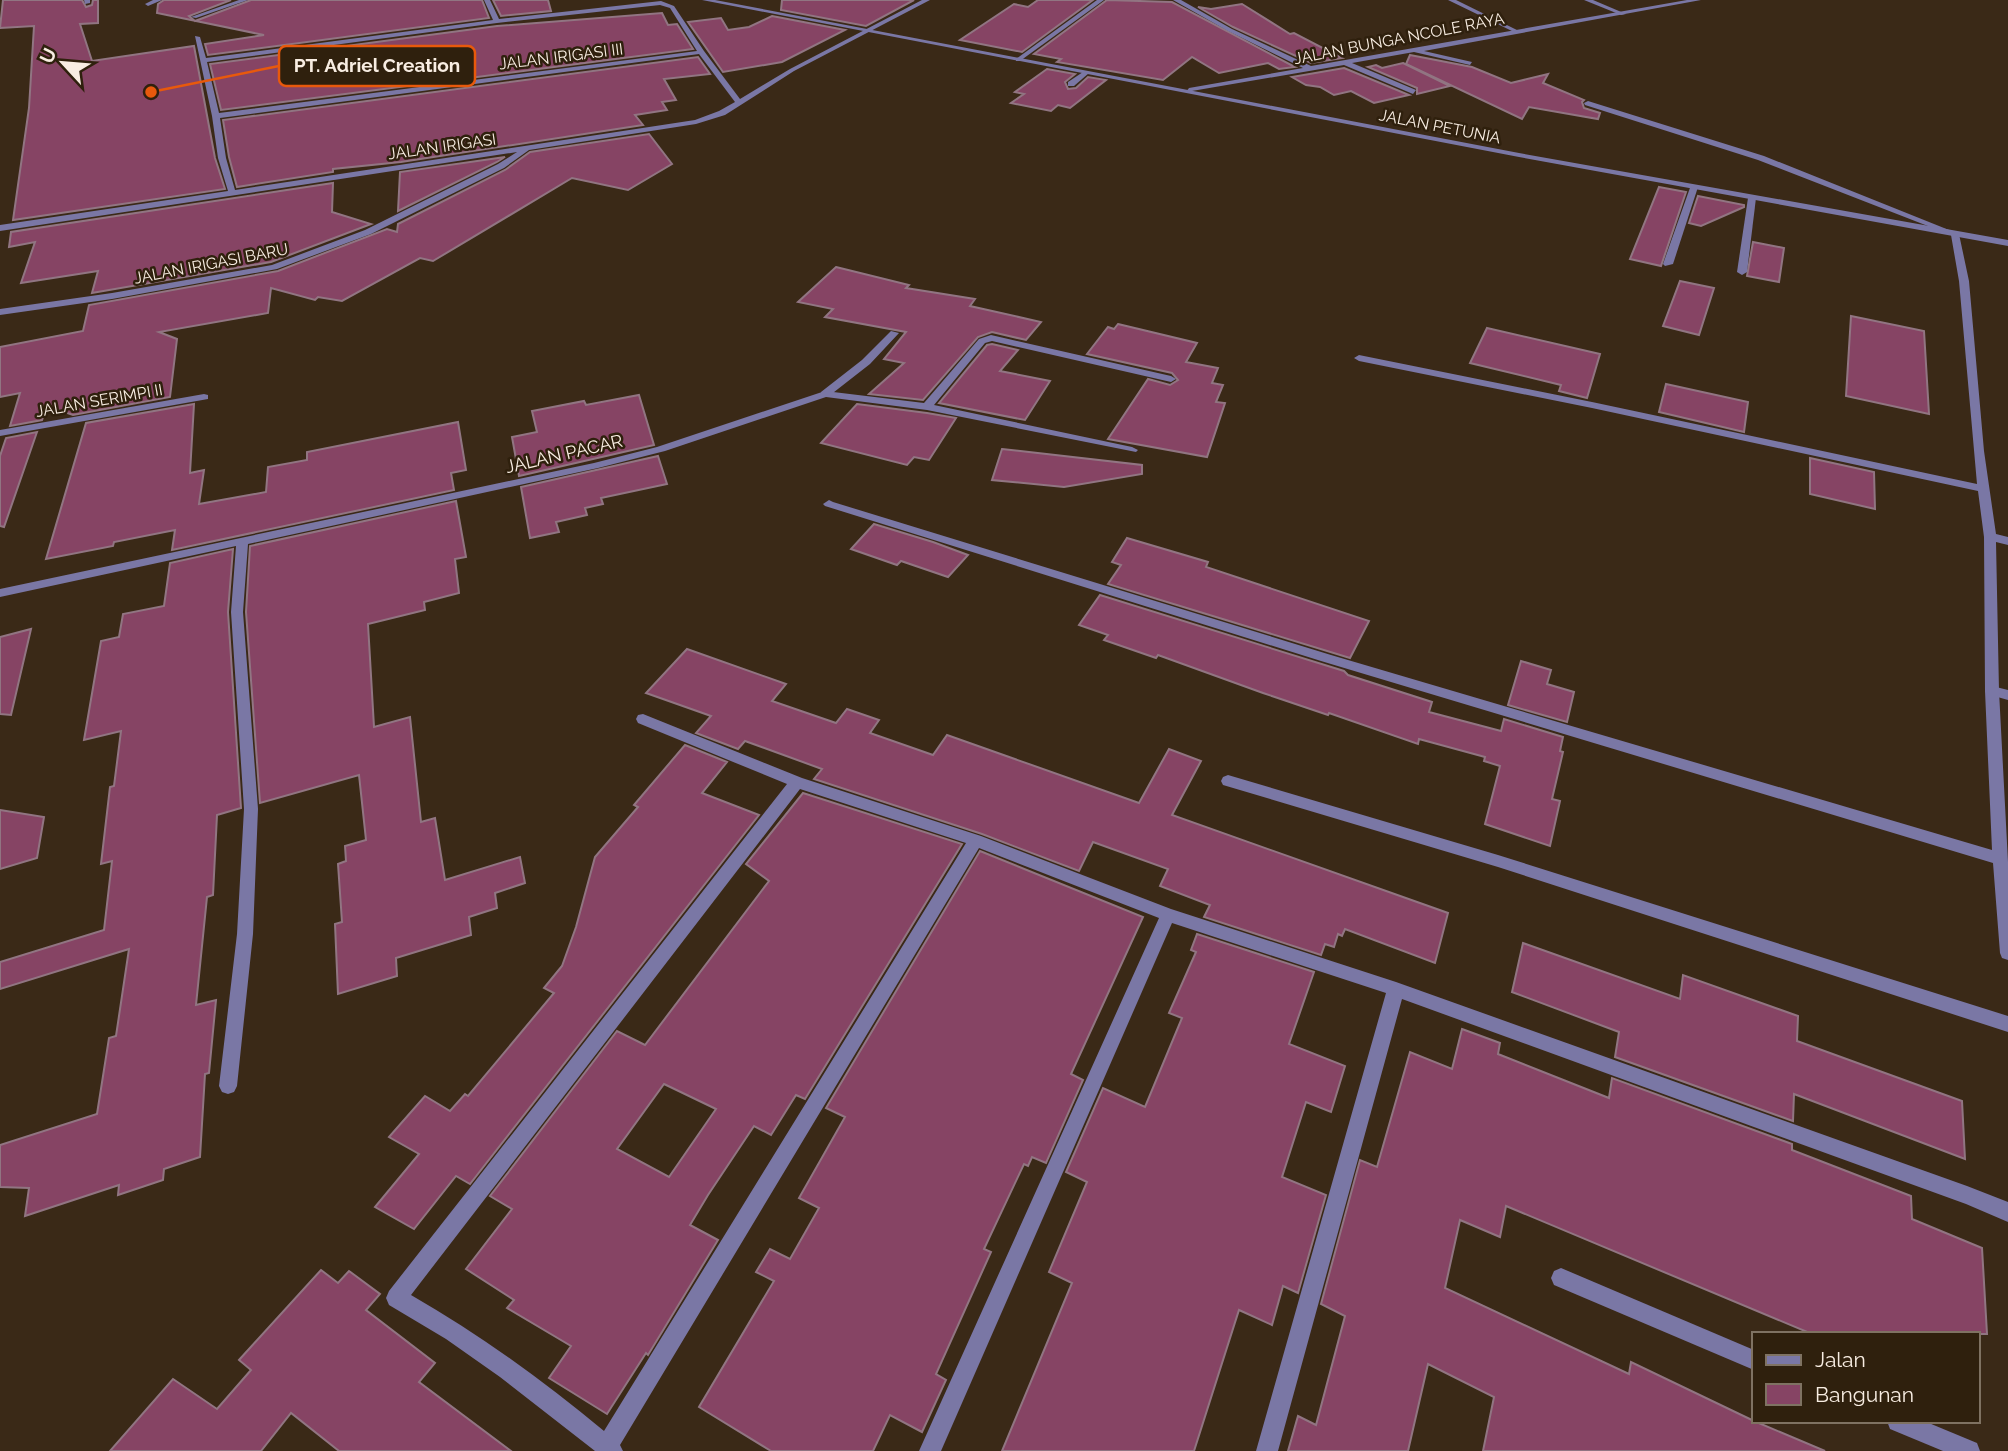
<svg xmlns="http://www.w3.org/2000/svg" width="2008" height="1451" font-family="Raleway,sans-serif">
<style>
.building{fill:#864464;stroke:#917582;stroke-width:2;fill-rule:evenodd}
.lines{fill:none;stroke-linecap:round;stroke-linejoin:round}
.service{fill:#7a77a5;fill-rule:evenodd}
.minor{fill:#7a77a5;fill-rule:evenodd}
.tertiary{fill:#7a77a5;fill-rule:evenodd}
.labels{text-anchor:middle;stroke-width:5;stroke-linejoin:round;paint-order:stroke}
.far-street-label{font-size:16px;fill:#f8ede2;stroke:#2f200d}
.street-label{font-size:18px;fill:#f8ede2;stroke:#2f200d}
.leader{fill:none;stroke:#e8590c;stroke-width:2.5}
.callout-dot{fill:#e8590c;stroke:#2f200d;stroke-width:2.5}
.callout{fill:#2f200d;stroke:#e8590c;stroke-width:2.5}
.callout-label{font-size:19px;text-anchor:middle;font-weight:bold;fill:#f8ede2}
</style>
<rect width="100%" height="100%" fill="#3a2917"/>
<g class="building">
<polygon points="3,0 82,0 86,7 92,5 93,0 98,0 98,23 80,24 92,61 194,46 215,158 225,189 13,220 29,108 34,26 0,28"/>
<polygon points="164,0 231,0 189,16 195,21 251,0 482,0 489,18 208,55 205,44 264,35 157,13 158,4"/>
<polygon points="493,0 548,0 551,11 501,16"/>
<polygon points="782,0 914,0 866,26 781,10"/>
<polygon points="1038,0 1093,0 1022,52 960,40 1014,4 1028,7"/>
<polygon points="1107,0 1172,2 1295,67 1279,69 1268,63 1219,73 1192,57 1163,80 1057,62 1061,59 1034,54"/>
<polygon points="1242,4 1290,34 1294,33 1342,58 1311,63 1233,27 1198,7 1211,9"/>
<polygon points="662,13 668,25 677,24 693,49 221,110 210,64 497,26"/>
<polygon points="772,16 845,30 782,62 723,72 688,22 721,18 728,30 749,27"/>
<polygon points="1410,55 1472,67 1511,83 1548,74 1543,83 1584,100 1582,102 1584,108 1600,113 1598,119 1529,107 1522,119 1406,64"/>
<polygon points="698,57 710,74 664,79 676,100 662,102 667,110 635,115 643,125 401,162 333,169 333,172 237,187 229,157 223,120"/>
<polygon points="1403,63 1450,86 1417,94 1417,88 1368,67 1376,65 1382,68"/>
<polygon points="1344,68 1409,95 1374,103 1351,91 1334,95 1320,87 1306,85 1292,77"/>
<polygon points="1047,69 1075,74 1065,82 1068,89 1076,88 1088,77 1106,80 1070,108 1058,105 1051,111 1011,103 1024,94 1015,92"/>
<polygon points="649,134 672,164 628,190 572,178 433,261 420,258 342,301 318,297 315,300 271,288 268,313 159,332 177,339 170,397 73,415 47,406 42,420 10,426 20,393 0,397 0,347 83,331 89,305 278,271 387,229 397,232 398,224 505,170 530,152"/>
<polygon points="505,157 497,162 398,211 400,172"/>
<polygon points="333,183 332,212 371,224 271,262 92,293 98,271 21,283 35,242 9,247 11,232"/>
<polygon points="1659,187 1686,192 1661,266 1630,259"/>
<polygon points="1698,196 1744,205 1744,207 1701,226 1689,223"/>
<polygon points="1753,242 1784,248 1779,282 1747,276"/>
<polygon points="836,267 909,285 906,288 975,299 970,306 1041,322 1026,340 992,332 978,337 923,400 869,394 904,363 884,359 906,332 825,317 833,309 798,302"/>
<polygon points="1680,281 1714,288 1699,335 1663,326"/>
<polygon points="1851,316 1924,331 1929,414 1846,396"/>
<polygon points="1118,324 1197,343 1186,362 1218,368 1212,383 1223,385 1216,402 1225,403 1207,457 1108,439 1148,379 1170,385 1178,380 1172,373 1087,354 1108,327 1114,329"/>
<polygon points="1487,328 1600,354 1587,398 1559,391 1561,385 1470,363"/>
<polygon points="992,344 1018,350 1000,371 1050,381 1025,420 939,403 987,345"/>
<polygon points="1666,384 1748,402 1744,432 1659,412"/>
<polygon points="639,395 654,445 519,476 512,437 537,432 532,411 584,401 586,405"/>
<polygon points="194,404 190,473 204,470 199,504 266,492 268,467 307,460 307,452 458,422 466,470 451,473 454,490 172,550 175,530 114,542 113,546 46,559 86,423"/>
<polygon points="857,404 927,413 956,418 929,460 914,457 907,465 821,443"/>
<polygon points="37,432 4,527 0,526 0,456 6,438"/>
<polygon points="1002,449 1142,465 1142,474 1064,487 992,480"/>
<polygon points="658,456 667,484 601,498 603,504 585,508 587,515 556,522 559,532 530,538 521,487"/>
<polygon points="1810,458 1874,472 1875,509 1810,494"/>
<polygon points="456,501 466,557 455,559 459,593 424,602 425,610 368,624 374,727 410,717 421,822 435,818 445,880 520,857 525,883 495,893 497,908 469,917 471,935 396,958 397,976 338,994 335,924 342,922 338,864 346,861 345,846 366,840 359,775 260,803 246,612 250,546"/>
<polygon points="874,524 933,542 968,555 948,577 901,561 897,565 851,549"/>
<polygon points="1127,538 1208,562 1206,567 1369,621 1350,658 1108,584 1121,565 1112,562"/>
<polygon points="233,549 228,612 241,808 217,815 213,895 207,897 196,1005 216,1000 209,1073 205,1074 200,1157 164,1169 163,1180 118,1195 119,1185 25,1216 29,1188 0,1187 0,1145 97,1114 109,1038 116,1036 129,949 0,989 0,962 104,930 112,861 101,864 110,787 114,786 121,731 84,740 101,641 119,637 123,614 164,606 170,563"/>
<polygon points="1100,595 1344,671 1348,675 1432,702 1429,712 1501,731 1504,719 1563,737 1560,751 1563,752 1552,799 1560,801 1550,846 1485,824 1500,766 1484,761 1485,757 1419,739 1418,744 1329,713 1328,715 1263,693 1158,655 1156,658 1104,640 1108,635 1079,625"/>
<polygon points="31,629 11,715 0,714 0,637"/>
<polygon points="687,649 786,684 772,701 836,723 847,709 879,720 870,733 933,755 947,735 1139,803 1169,749 1201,761 1172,815 1448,913 1435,963 1345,929 1342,936 1338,934 1334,947 1325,944 1321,955 1204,917 1210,905 1160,886 1168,869 1093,842 1079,871 982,834 814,779 822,769 745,741 738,749 696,733 711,716 646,693"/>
<polygon points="1521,661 1551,670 1547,684 1574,692 1567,722 1508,705"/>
<polygon points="685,745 727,762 702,793 759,815 470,1184 456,1176 414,1229 375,1207 419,1154 389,1137 425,1096 450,1111 465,1094 468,1096 554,993 544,988 562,966 576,927 595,857 638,807 634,805"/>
<path d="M803,793l159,51 -157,255 -9,-4 -25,40 -17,-9 -46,69 -18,30 28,15 -70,115 -2,-2 -39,61 -58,-36 22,-32 -64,-38 7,-8 -48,-31 46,-60 -22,-13 127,-165 28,14 124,-164 -23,-17zM664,1084l52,25 -47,68 -52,-28z"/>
<polygon points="0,810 44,817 37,858 0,869"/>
<polygon points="980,851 1143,917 1071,1074 1083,1080 1046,1163 1032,1157 1028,1166 1024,1164 984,1249 991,1252 936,1374 946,1380 922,1432 890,1415 873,1451 771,1451 699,1407 774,1281 756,1272 770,1249 790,1259 819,1208 799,1198 845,1117 826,1108"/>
<polygon points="1197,934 1314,972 1289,1044 1345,1066 1331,1112 1306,1102 1282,1177 1326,1195 1298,1293 1283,1286 1272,1325 1239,1310 1194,1451 1002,1451 1072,1283 1049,1272 1087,1182 1066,1172 1103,1088 1145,1107 1182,1018 1169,1013 1196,952 1191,950"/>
<polygon points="1523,943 1680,999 1683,975 1798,1016 1797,1041 1962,1101 1965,1159 1794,1094 1793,1121 1615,1057 1619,1032 1512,992"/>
<polygon points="1462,1029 1500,1043 1498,1054 1609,1098 1612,1078 1792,1144 1792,1150 1911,1196 1912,1219 1982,1248 1987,1334 1812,1334 1506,1206 1500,1237 1460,1220 1445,1288 1629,1374 1631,1362 1754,1421 1825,1451 1483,1451 1494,1397 1428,1364 1408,1451 1288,1451 1298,1416 1316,1425 1345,1316 1321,1304 1360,1160 1377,1167 1410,1052 1452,1069"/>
<polygon points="321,1270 338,1283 349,1271 380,1294 366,1310 435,1363 419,1382 511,1451 339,1451 291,1413 261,1451 110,1451 173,1379 217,1409 251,1370 239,1360"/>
</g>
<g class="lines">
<g class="service">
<polygon points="1448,0 1456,0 1519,31 1514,32"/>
<polygon points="1584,0 1593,0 1626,14 1621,15"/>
<polygon points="1083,72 1089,73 1074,86 1068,86 1068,82"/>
<polygon points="891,331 899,333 870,364 829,396 821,396 821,392 862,360"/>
<polygon points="1992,686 2008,690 2008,700 1987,694 1985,691 1987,688"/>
<polygon points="1228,775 1498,855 2008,1016 2008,1032 1498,867 1223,785 1221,781 1223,777"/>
</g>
<g class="minor">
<polygon points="84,0 90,0 90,3 85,4"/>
<polygon points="153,0 162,0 148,6 145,4"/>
<polygon points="239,0 248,0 196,18 191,17"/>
<path d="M484,0h6l9,19 162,-18 13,5 30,45 36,48 50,-30 132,-69h8l-136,71 -69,44 -29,9 -167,26 -25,18 -133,66 -94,35 -165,30 -112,16v-6l112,-16 160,-28 93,-35 133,-66 19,-12 -517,79v-6l228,-34 -10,-33 -6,-42 -17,-80 5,1 6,21 287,-38zM660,5l10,3 27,43 -478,62 -12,-51 290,-39zM699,54l36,48 -16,9 -24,9 -460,70 -9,-32 -6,-40z"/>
<polygon points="1097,0 1104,0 1020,61 1016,61 1016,59"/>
<polygon points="1173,0 1181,0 1232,29 1311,66 1687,0 1701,0 1424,51 1472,62 1470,65 1414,52 1352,63 1416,90 1413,94 1344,65 1186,92 1189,88 1303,68 1228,31"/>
<polygon points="1588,101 1764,156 1959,234 1969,281 1984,451 1996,534 2008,537 2008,545 1996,542 1999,691 2008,862 2008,960 2002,958 2000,953 1993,863 1321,661 825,506 823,504 829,500 833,502 1331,655 1992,850 1985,691 1984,537 1978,491 1592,408 1359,361 1354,358 1359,355 1592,402 1977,484 1959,281 1951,235 1758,160 1585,105 1584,103"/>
<polygon points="1691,185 1698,187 1673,264 1665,266 1663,264"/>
<polygon points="1752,195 1756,198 1747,272 1742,275 1737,272 1748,198"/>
<polygon points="991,335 1171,376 1176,379 1171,382 992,341 985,343 934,405 1132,447 1138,450 1136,452 927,410 826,397 665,451 598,468 248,544 243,612 258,809 253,934 237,1086 234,1092 228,1094 222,1092 219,1086 237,934 244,809 231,612 236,546 0,597 0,589 594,463 657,447 825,391 924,403 979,339"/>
<polygon points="204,394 208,395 208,399 0,436 0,430"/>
<path d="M643,714l159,64 179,58 190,73 225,73 571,204 41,16v20l-42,-18 -564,-205 -124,452h-22l130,-458 -214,-70 -231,528h-22l240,-533 -180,-70 -359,597 3,6h-28l-95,-74 -54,-38 -57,-34 -3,-7 3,-7 398,-507 -149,-61 -2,-4 2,-4zM800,789l166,54 -362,588c-61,-51 -125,-97 -193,-136z"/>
<polygon points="1561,1268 1754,1350 1754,1370 1554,1285 1551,1278 1554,1271"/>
<polygon points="1887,1421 1924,1421 1977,1443 1980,1451 1943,1451 1890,1429"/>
</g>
<polygon class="tertiary" points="702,0 715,0 1519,153 2008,240 2008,246 1519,157"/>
</g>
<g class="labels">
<g class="far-street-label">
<text transform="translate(1399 38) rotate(-11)" y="6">JALAN BUNGA NCOLE RAYA</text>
<text transform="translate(561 56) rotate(-7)" y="6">JALAN IRIGASI III</text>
<text transform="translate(1440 126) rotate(11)" y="6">JALAN PETUNIA</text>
<text transform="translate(442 146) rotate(-8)" y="6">JALAN IRIGASI</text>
<text transform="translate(211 263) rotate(-11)" y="6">JALAN IRIGASI BARU</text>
<text transform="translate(99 400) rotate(-10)" y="6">JALAN SERIMPI II</text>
</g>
<g class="street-label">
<text transform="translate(564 454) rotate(-13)" y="6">JALAN PACAR</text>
</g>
</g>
<path class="leader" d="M151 92L279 66"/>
<circle class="callout-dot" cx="151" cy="92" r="7"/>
<rect class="callout" x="279" y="46" width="196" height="40" rx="7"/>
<g class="callout-label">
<text x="377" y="72">PT. Adriel Creation</text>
</g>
<rect x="1752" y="1332" width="228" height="91" fill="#2f200d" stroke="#7f7262" stroke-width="2"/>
<rect x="1766" y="1355" width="35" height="10" fill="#7a77a5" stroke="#7f7262" stroke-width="2"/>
<text x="1815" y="1367" font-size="21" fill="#f8ede2">Jalan</text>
<rect x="1766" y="1384" width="35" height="21" fill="#864464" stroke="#7f7262" stroke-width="2"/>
<text x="1815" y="1402" font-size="21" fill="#f8ede2">Bangunan</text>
<g transform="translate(63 63) rotate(296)" stroke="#2f200d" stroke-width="5" paint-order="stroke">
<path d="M0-5L12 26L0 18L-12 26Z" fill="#f8ede2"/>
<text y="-10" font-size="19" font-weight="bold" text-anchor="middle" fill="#f8ede2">U</text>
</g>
</svg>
